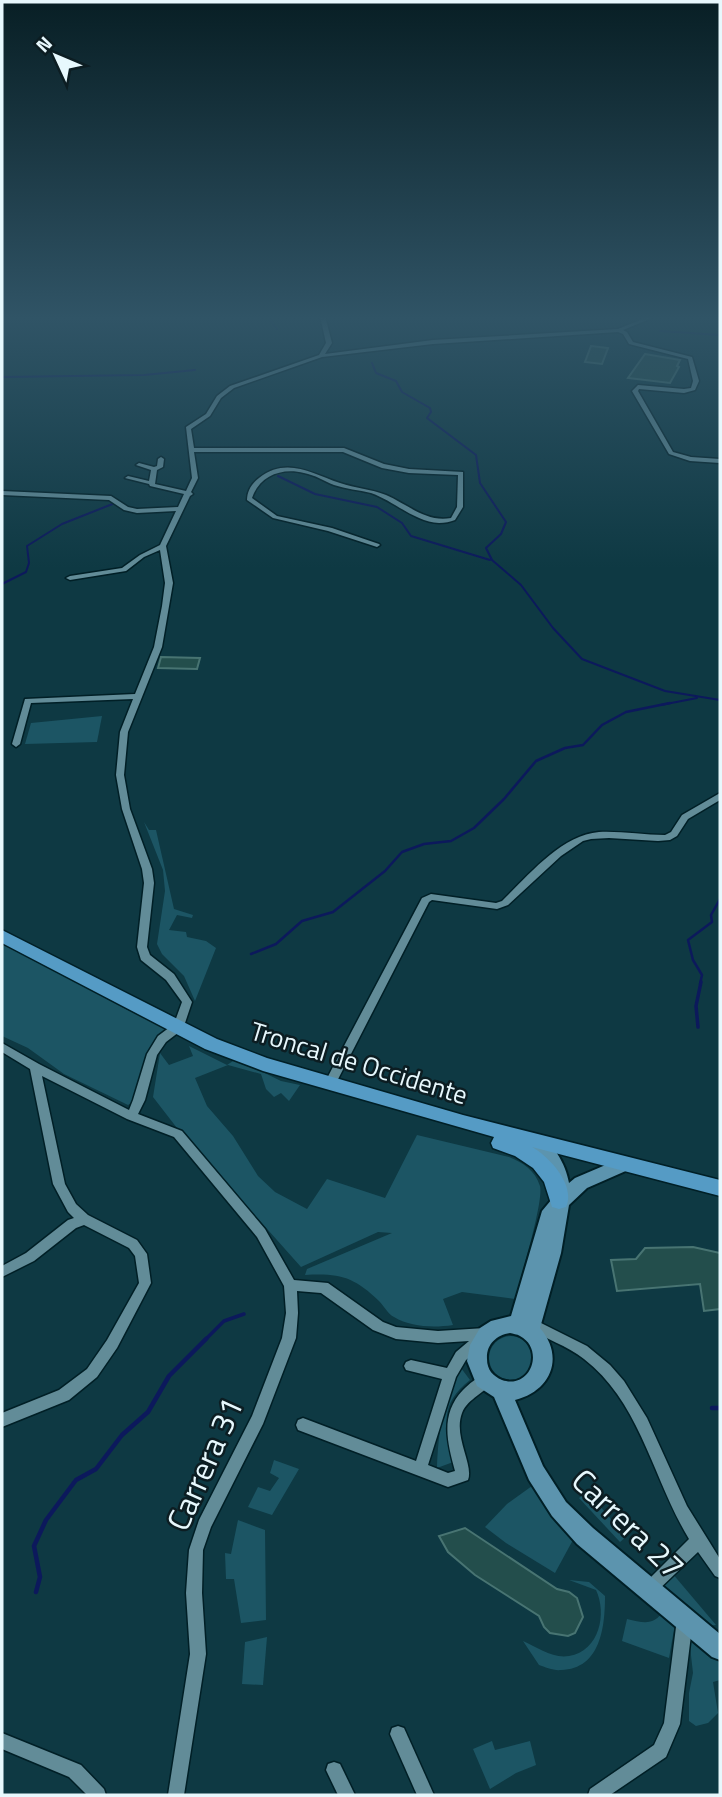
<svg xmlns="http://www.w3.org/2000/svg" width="722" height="1797" font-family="'Titillium Web',sans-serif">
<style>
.green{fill:#1c5564}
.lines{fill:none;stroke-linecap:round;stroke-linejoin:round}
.stream-far3{stroke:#0c195c;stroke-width:2}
.stream-far2{stroke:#0c195c;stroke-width:2.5}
.stream-far1{stroke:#0c195c;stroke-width:3.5}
.stream{stroke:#0c195c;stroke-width:4.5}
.building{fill:#234e4c;stroke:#487472;stroke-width:2}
.street-casing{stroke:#001f26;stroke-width:3}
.secondary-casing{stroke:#001f26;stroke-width:4}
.primary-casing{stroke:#001f26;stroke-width:3}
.street{fill:#628c98;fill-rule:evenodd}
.secondary{fill:#5c94ae;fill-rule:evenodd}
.primary{fill:#559bc5;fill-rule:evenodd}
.labels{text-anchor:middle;stroke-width:5;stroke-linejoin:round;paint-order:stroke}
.street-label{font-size:26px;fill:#e7f8fd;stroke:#0c1d22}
.near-street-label{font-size:32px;fill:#e7f8fd;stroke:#0c1d22}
</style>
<rect width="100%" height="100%" fill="#0e3943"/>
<g class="green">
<polygon points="102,716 97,742 25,744 31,723"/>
<polygon points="144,822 149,830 156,830 174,909 193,915 192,918 177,915 169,930 186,932 187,937 206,941 216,948 195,1001 184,976 162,954 157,944 165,891 163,870"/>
<polygon points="2,942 126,1009 172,1031 162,1039 136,1100 128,1105 64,1074 28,1048 2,1036"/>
<path d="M189,1046l38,19 9,-6 45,22 19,4 -11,16 -8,-8 -7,4 -8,-8 -5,-15 -33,-9 -33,13 12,28 26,30 25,40 17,16 32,17 20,-30 58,19 32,-63 92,22c14,6 26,13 31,29 4,15 -20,93 -25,113l-53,-7 -19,7 10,26c-20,3 -42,2 -59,-8 -6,-3 -10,-11 -15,-16 -25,-24 -39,-28 -74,-26l2,-6 85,-36 -14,-1 -77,35 -74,-83 -23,-21 -51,-66 7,-44 9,12 24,-9z"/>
<circle cx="511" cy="1358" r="22"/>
<path d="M461,1368l9,12c-31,24 -26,47 -14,81l-19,7c1,-34 6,-71 24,-100z"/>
<polygon points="274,1460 299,1469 272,1515 248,1507 258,1487 270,1491 279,1478 270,1473"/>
<polygon points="532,1486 574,1538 555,1573 506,1543 485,1527 507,1504"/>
<polygon points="588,1492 626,1537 620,1542 579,1498"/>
<polygon points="238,1520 265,1530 266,1620 241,1623 234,1579 226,1579 225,1553 231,1554"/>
<polygon points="672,1573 716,1625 706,1626 659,1588"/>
<path d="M569,1580l20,2 16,14c0,30 -4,73 -44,74 -7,1 -16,-3 -22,-5l-16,-24c14,6 30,18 46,15 31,-5 38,-43 27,-66z"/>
<path d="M664,1610l12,8 -7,40 -47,-17 5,-22c17,4 27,7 37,-9z"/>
<polygon points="267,1637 263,1685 242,1684 245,1642"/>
<polygon points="689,1638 720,1661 720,1680 713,1682 718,1713 708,1723 696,1726 689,1721 689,1693 693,1673"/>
<polygon points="492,1741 495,1750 530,1741 536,1765 516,1773 490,1789 473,1749"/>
</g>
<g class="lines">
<g class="stream-far3">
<polyline points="272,316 271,321 277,329"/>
<polyline points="660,331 720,335"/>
<polyline points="372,363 376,373 396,381 402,392 430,408 431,412 427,418 476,455 480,483 506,522 501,534 486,548 492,560 521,585 553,628 582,659 665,691 720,700"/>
<polyline points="2,377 144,375 195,370"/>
<polyline points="278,476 315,494 377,507 402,523 411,536 490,560"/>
<polyline points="2,584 26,572 29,563 27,546 62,524 115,503"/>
<polyline points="661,705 697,698"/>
</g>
<g class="stream-far2">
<polyline points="251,954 276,944 302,921 333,912 385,871 402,852 424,844 451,841 474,828 504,799 536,761 565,748 583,745 602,725 626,712 670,703"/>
<polyline points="700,984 702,975 693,960 688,940 712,922 711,915 720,899"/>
</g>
<g class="stream-far1">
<polyline points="698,1027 696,1006 701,982"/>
<polyline points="204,1341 224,1321 244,1314"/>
</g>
<g class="stream">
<polyline points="712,1408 720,1408"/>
<polyline points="36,1592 40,1577 34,1546 46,1520 76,1480 96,1469 122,1435 148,1412 169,1376 206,1339"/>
</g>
</g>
<g class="building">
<polygon points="591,346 608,348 602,364 585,362"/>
<polygon points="645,354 680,360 677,366 679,367 670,383 628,378"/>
<polygon points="161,657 200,658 197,669 158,668"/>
<polygon points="693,1247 720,1253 720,1309 704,1311 700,1284 617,1291 611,1260 636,1259 645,1248"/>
<polygon points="465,1528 557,1589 569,1592 577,1598 583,1617 575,1633 568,1636 550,1633 544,1627 539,1616 475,1575 448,1552 439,1536"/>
</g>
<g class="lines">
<defs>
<g id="street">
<path d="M320,316h5l7,27 -7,11 108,-14 185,-11 32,-13h7l-34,14 4,2 6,10 59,15 7,24 -4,9 -11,3 -45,-4 -1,2 35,61 18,5 29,2v4l-30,-2 -21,-7 -37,-63 6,-6 46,4 7,-1 2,-7 -5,-22 -59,-15 -6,-10 -5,-2 -185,12 -111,13 -88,31 -13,10 -11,18 -19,13 3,19h150l40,16 25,5 54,3v35l-8,13c-5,2 -10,3 -16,3 -24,-1 -45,-22 -68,-30 -12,-3 -25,-4 -37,-8 -10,-4 -19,-10 -30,-12 -22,-6 -45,3 -52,25l25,18 55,12 47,16 1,1 -3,2 -49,-16 -55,-13 -26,-18c0,-8 4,-16 12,-22 28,-22 53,-4 81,5 15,5 31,6 46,12 21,9 41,28 65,23l6,-11 1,-32 -49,-2 -27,-5 -39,-16h-149l4,26 -7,14 2,2 -3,2 -24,50 7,37 -11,64 -34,85 -4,43 6,34 22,60 2,14 -7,64 3,8 24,19 18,28 -9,27 -17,13 -9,13 -12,45 -7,14 44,17 83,98 29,51 34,3 55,39 13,5 42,4 47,-3 5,2 2,4 -2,4 -5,2 -1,5 -18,15 -10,17 -28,88 20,8 7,-2c-8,-29 -15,-57 8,-81 6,-6 14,-13 23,-16l5,2 2,4c-7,13 -25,18 -31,33 -9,23 12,52 6,67l-20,7 -150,-57 -2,-5 2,-5 5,-2 113,43 26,-82 -36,-9 -2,-4 2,-4 5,-2 36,8 9,-16 13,-11 -31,2 -42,-4 -23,-9 -52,-37 -24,-2 1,22 -2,25 -33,86 -52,103 -8,23 -1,43 4,61 -22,141h-16l22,-141 -4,-61 3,-43 10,-30 53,-104 30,-78 4,-25 -2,-27 -27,-49 -83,-100 -47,-18 -85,-43 23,108 11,20 12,11 49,25 10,14 4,29 -34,65 -20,29 -28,23 -67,27v-14l57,-23 28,-21 20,-29 32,-57 -4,-27 -6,-8 -45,-23 -8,3 -42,33 -32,16v-11l24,-13 42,-33 6,-2 -6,-6 -15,-28 -23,-115 -28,-17v-9l37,21 90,46 4,-10 14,-46 11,-18 16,-12 8,-22 -16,-22 -25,-20 -4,-13 7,-64 -2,-14 -20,-60 -6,-34 4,-43 13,-33 -102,4 -11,41 -4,3 -4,-3 13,-45 110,-5 19,-47 8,-41 3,-23 -5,-33 -16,7 -18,14 -56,9 -4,-2 4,-2 52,-8 18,-13 20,-10 16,-34 -39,2 -13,-3 -15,-10 -107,-5v-4l109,5 17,11 9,2 41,-2 6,-13 -34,-8 -1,-2 -24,-6 3,-2 21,5 2,-11 -15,-5 3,-2 15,4 3,-1 1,-7 3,-2 3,2 -1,8 -6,3 -2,14 31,7 6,-13 -6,-51 20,-13 11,-18 13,-10 89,-31 7,-12z"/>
<path d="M720,793v7l-32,19 -11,17 -7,4 -12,1 -49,-3 -18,1 -8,2 -22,15 -53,49 -11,4 -65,-9 -3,2 -95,185 -4,1 -4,-1 -2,-3 98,-186 9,-4 65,9 6,-2c26,-25 59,-66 97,-69 22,-1 44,3 66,3l6,-3 11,-17z"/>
<path d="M531,1318l56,28 23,19 14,16 23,37 40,88 33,53v19l-5,-2 -17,-24 -44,42 -5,3 -5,-3 -3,-5 3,-5 45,-45c-36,-59 -48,-136 -105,-180 -17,-13 -39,-21 -58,-31l-2,-4 2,-4z"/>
<polygon points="685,1611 690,1614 693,1619 680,1724 666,1757 610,1795 588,1795 590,1789 654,1745 664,1723 677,1619 680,1614"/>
<polygon points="398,1726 404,1728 434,1795 417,1795 390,1734 392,1728"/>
<polygon points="2,1733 81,1765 104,1789 106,1795 87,1795 69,1777 2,1749"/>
<polygon points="334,1762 340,1764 355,1795 338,1795 326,1770 328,1764"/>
</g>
<path id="secondary" d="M534,1134c19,6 32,31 35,49l6,-5 47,-20 6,2 3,5 -3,5 -41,18 -18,17 -8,48 -21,75c25,29 11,63 -25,72l28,66 23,36 27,26 127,106v26l-8,-3 -135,-113 -25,-28 -23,-36 -35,-83 -17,-11 -10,-25 3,-16 10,-17 11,-7 20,-5 31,-105 10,-12 -3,-29 -23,-29 2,-5zM510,1333c3,1 7,1 10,3 25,13 11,54 -18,44 -9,-4 -15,-10 -15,-21 -1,-14 9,-24 23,-26z"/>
<path id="primary" d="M2,930l215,109 50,19 196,57 257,65v16l-188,-49c18,10 44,39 34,60l-7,2 -7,-2 -8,-25 -11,-14 -18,-12 -22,-8 -2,-5 3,-6 -231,-66 -58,-22 -203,-106z"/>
</defs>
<use href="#street" class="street-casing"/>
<use href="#secondary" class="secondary-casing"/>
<use href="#primary" class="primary-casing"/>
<use href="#street" class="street"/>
<use href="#secondary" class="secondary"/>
<use href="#primary" class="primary"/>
</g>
<linearGradient id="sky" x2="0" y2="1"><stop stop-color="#081f25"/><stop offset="0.56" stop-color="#305466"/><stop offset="1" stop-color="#305466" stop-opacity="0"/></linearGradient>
<rect width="722" height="568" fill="url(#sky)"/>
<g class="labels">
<g class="street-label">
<text transform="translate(359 1063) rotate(17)" y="9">Troncal de Occidente</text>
</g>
<g class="near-street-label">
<text transform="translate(205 1464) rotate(-66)" y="11">Carrera 31</text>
<text transform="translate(628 1524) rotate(44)" y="11">Carrera 27</text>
</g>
</g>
<rect width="722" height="1797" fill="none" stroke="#e7f8fd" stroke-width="7"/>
<g transform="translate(56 56) rotate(314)" stroke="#0c1d22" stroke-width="5" paint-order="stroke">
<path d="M0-5L12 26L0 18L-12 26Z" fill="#e7f8fd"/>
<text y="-10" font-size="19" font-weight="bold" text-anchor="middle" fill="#e7f8fd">N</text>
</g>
</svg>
